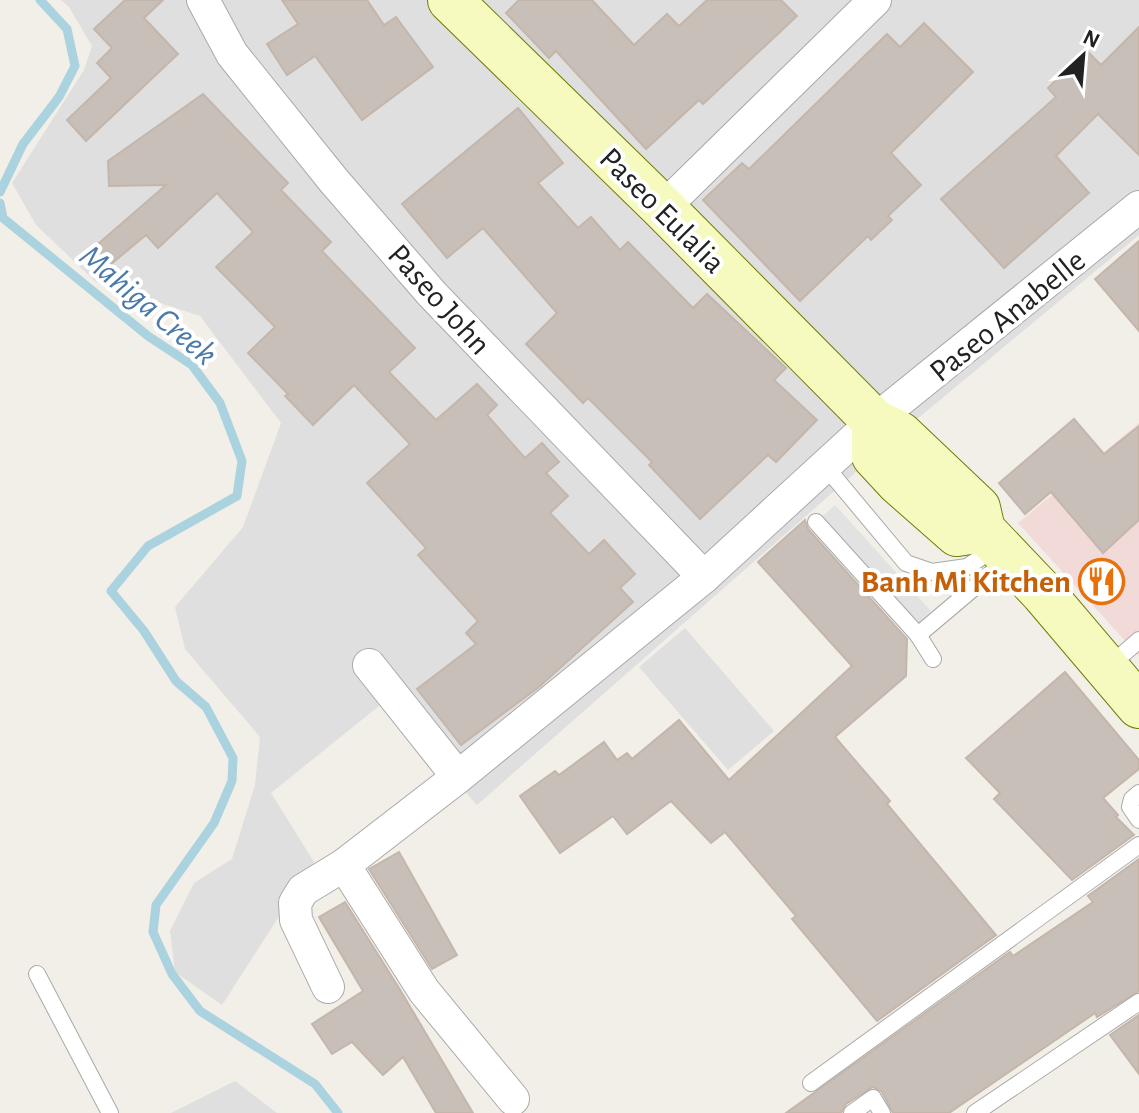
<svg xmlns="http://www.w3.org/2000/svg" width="1139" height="1113" font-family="'Alegreya Sans',sans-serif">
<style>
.residential{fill:#e0dfdf}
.commercial{fill:#f2dad9}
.parking{fill:#e2e2e2}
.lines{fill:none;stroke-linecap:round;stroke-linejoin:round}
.stream{stroke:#aad3df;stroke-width:9}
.building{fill:#c7bfb8;stroke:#c4b6ab;stroke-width:2}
.lane-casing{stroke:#a9a9a9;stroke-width:18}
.street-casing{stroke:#a9a9a9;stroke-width:34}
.secondary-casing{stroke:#707d05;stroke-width:46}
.lane{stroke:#fff;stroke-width:16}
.street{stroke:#fff;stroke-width:32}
.secondary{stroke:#f7fabf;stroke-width:44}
.labels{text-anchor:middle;stroke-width:8;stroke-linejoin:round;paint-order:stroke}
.street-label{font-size:32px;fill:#222;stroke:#fff}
.food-label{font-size:32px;font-weight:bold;fill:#c56008;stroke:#fff;text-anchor:end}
.water-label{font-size:34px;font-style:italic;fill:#4a7aab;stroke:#fff}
</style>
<rect width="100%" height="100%" fill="#f2efe9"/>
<g class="residential">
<polygon points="61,0 1139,0 1139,235 905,429 477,805 384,702 271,793 314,862 222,1005 175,972 170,931 194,883 232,859 255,785 260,737 185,649 175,607 243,527 281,423 200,316 96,282 36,225 12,183 84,70 92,46 69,7"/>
<polygon points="685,628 774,731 728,770 639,667"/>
<polygon points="235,1081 277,1113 171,1113"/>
</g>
<polygon class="commercial" points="1139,423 1139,656 1018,523"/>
<polygon class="parking" points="835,505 931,611 912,629 816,522"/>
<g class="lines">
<g class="stream">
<polyline points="0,192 23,144 59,97 75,66 67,29 40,0"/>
<polyline points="0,203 3,218 148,336 192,365 220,403 242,461 237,496 148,546 111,591 144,631 176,681 206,707 233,758 232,781 214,823 156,905 153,932 172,974 200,1011 315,1084 338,1113"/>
</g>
</g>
<g class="building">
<polygon points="125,0 163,0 144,18 178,54 86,141 67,120 111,78 97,63 112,48 94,29"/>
<polygon points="282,0 367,0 384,25 396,17 433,67 362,120 315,56 287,75 267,44 298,24"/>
<polygon points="519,0 592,0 634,45 667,14 679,26 707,0 781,0 797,16 703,104 699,100 646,149 556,51 549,58 506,13"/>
<polygon points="924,23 973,72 891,153 921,185 888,216 892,220 871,240 868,236 800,301 703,200 742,163 749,169 887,34 900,47"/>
<polygon points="1139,27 1139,155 1098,114 1056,156 1089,193 1004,268 941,199 1056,97 1048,88 1086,50 1101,65"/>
<polygon points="203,94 288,183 281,190 331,242 322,251 415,348 389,372 436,420 477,384 497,405 487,415 525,458 542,443 559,462 546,473 568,496 550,513 589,554 604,540 635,574 620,588 633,602 539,687 461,745 417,689 476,644 466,633 478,621 418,555 426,548 367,483 410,444 354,385 313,425 285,396 288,394 248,353 275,327 216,267 253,232 217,193 158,248 146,235 98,275 83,257 166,185 109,186 108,161"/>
<polygon points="518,108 563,163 538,183 578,228 591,217 620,250 628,242 693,308 707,294 786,368 774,380 817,420 776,462 768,455 700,519 649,465 652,462 588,398 583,403 526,344 557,313 483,228 447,258 402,204"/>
<polygon points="1139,241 1139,331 1095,279"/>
<polygon points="1074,419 1104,454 1139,426 1139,520 1103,553 1051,492 1025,514 999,483"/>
<polygon points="805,520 808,529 907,639 906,676 835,737 890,801 887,804 996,935 877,1021 792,919 796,916 725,832 711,843 671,801 627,834 613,816 560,853 520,796 555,771 559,775 604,742 617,760 627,753 632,759 679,720 729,780 852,666 758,562"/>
<polygon points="1065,672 1139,760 1139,769 1103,798 1118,815 1116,817 1134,835 1072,880 994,799 1000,793 966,758"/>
<polygon points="399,852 457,955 432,969 369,869"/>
<polygon points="1139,859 1139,991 1097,1017 1095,1013 949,1113 893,1113 882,1092 873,1087 846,1104 841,1113 786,1113 1010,952 1013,956 1093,902 1088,896"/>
<polygon points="345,902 399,988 473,1113 436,1113 403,1057 383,1075 352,1042 332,1054 312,1024 363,991 319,917"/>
<polygon points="1139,1015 1139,1074 1110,1035"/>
</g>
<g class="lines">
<defs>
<g id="lane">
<polyline points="825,466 906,563 932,572 967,567 996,547"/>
<polyline points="816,522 918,635 933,659"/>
<polyline points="918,635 1008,559"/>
<polyline points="1107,668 1139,640"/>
<polyline points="1139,793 1132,799 1130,807 1139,820"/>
<polyline points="37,974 110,1113"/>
<polyline points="811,1083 1139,845"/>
<polyline points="852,1113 873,1098 882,1113"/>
<polyline points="975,1113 1139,1002"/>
</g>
<g id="street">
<polyline points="203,0 232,54 334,181 432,294 704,577"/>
<polyline points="663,208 875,0"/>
<polyline points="369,665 458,777"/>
<polyline points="344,865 424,991 513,1099"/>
<polyline points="328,987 296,920 295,903 303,890 344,865 458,777 704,577 874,421 1139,207"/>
</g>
<g id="secondary">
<polyline points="450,0 663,208 874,421 900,434 978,508 983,530 1043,593 1139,706"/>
<polyline points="874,421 874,456 899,483 957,534 983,530"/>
</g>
</defs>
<use href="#lane" class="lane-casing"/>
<use href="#street" class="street-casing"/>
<use href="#secondary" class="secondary-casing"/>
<use href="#lane" class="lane"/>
<use href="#street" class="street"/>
<use href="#secondary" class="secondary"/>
</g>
<defs>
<symbol id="restaurant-ring" viewBox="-11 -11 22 22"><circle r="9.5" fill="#fff" stroke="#e8710a" stroke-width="1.5"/><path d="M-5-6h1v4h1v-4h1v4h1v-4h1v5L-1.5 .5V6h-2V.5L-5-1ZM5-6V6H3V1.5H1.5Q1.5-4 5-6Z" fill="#e8710a"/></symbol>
</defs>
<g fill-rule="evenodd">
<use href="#restaurant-ring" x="1076" y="556" width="51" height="51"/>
</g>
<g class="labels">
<g class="street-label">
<text transform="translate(663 210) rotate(45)" y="11">Paseo Eulalia</text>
<text transform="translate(440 299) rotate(48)" y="11">Paseo John</text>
<text transform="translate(1007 315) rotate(-39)" y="11">Paseo Anabelle</text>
</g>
<g class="food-label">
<text x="1071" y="592">Banh Mi Kitchen</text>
</g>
<g class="water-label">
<text transform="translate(149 304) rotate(40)" y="12">Mahiga Creek</text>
</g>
</g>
<g transform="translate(1083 56) rotate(26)" stroke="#ffffff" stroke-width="6" paint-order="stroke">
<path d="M0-6L14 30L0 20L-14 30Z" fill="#222222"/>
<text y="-12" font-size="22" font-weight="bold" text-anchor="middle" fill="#222222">N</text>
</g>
</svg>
